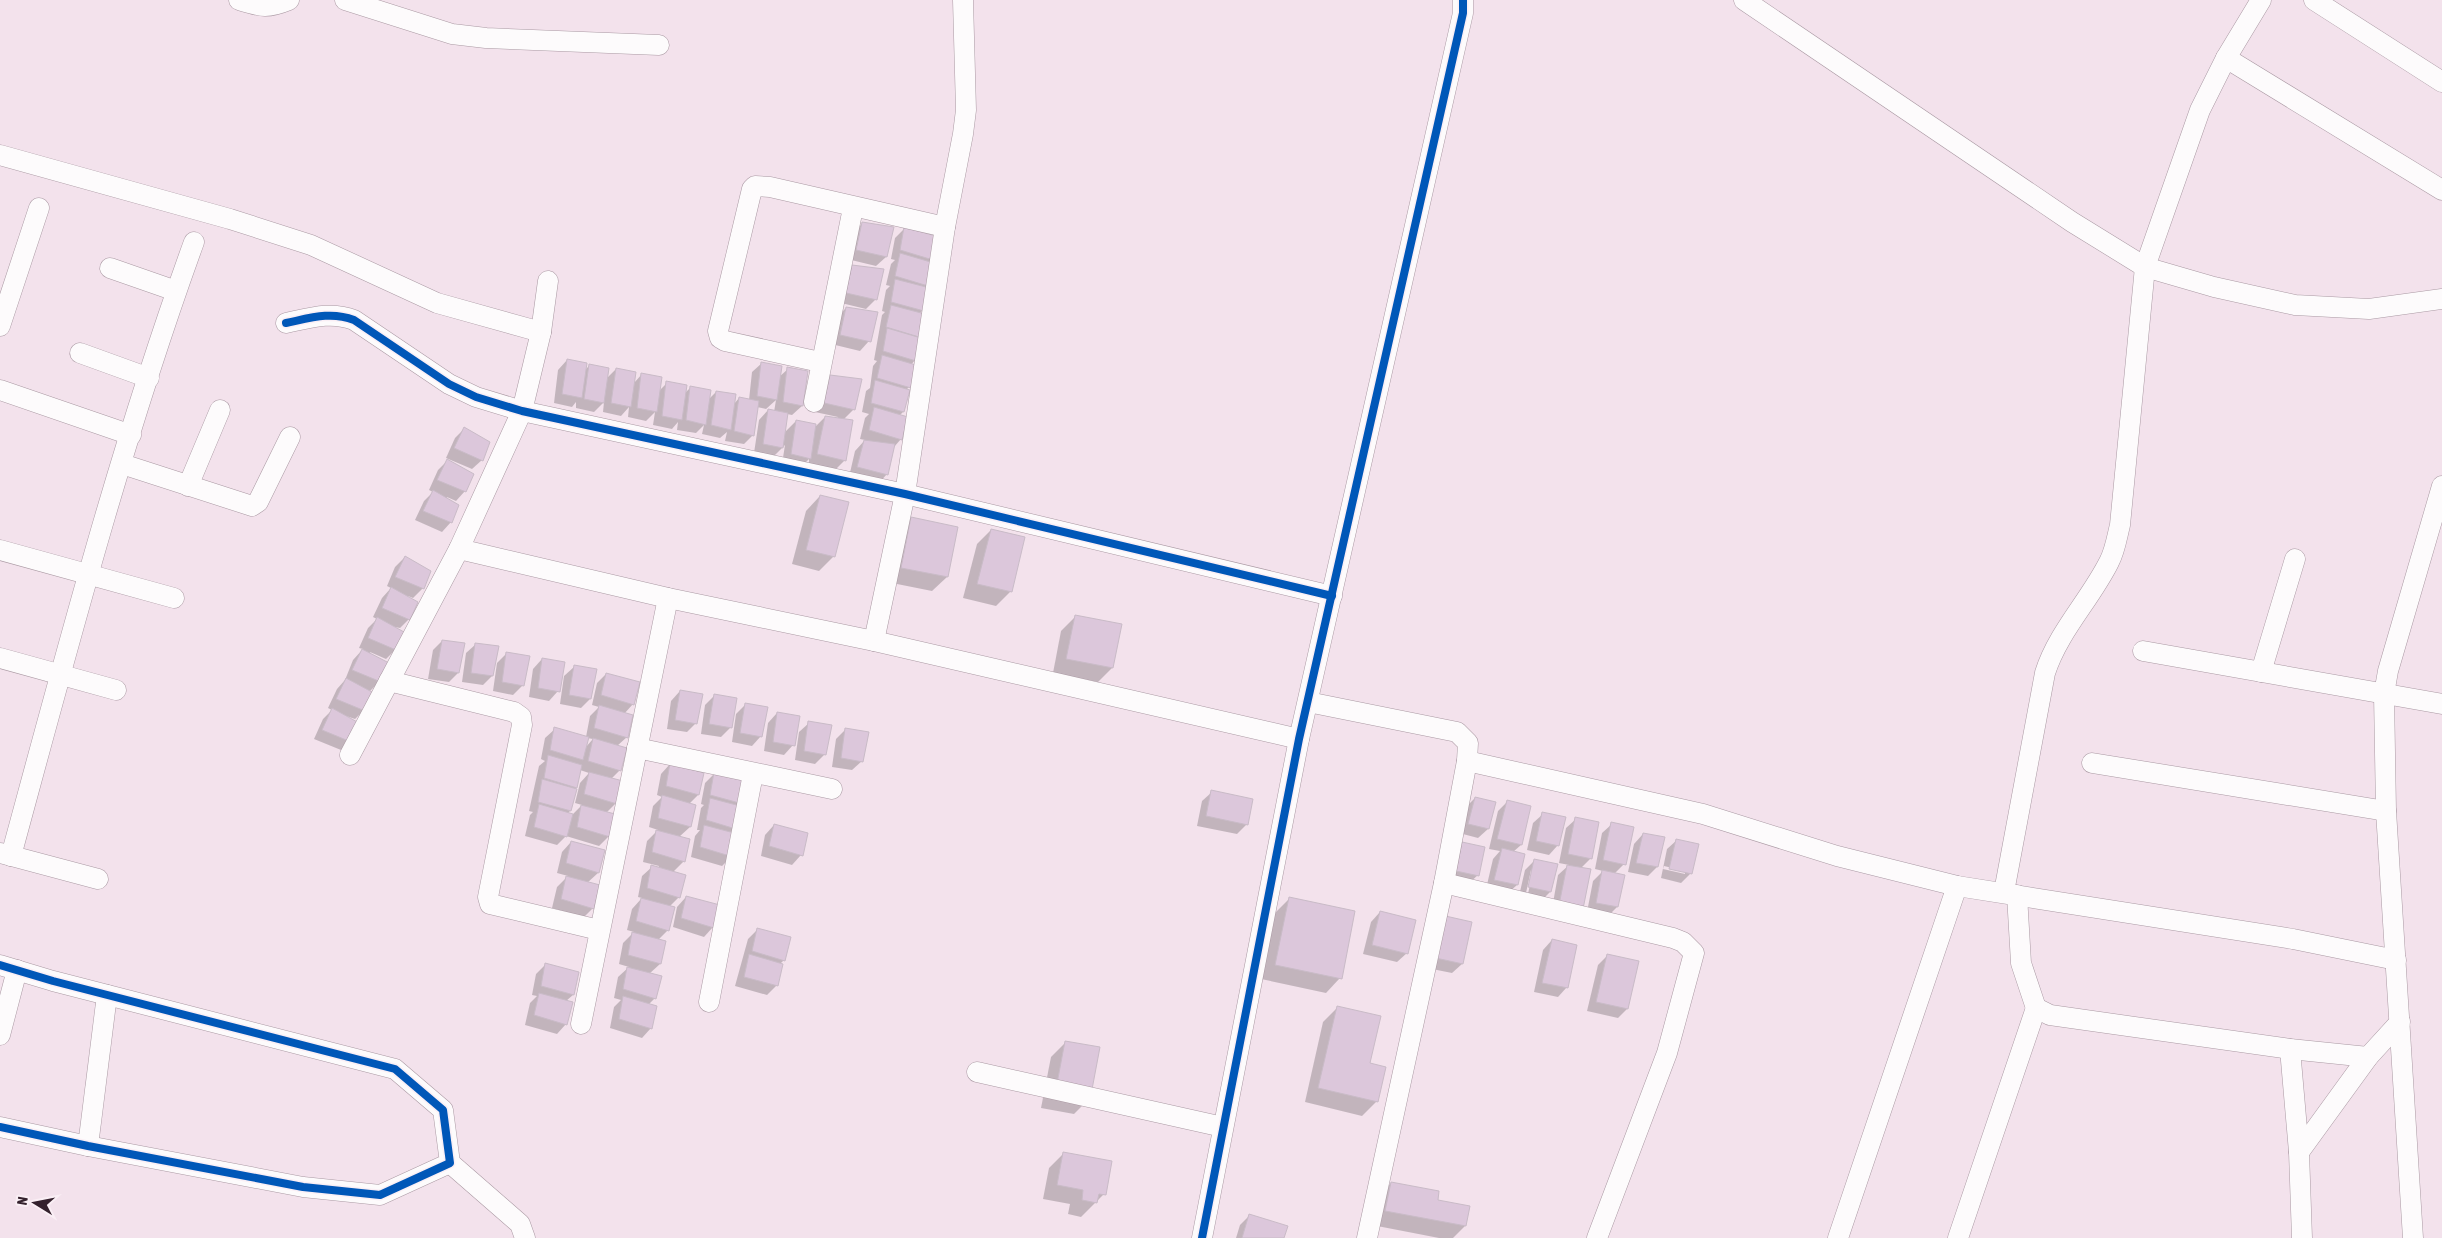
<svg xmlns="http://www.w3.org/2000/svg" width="2442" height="1238" font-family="'Asap Condensed',sans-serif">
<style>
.shadow{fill:#0003;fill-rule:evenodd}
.building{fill:#dcc7db;stroke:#c9bbc7}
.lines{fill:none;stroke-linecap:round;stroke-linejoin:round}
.minor-casing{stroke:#aa99a3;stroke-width:21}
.minor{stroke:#fdfbfc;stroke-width:20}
.cycleway-casing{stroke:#faeff5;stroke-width:11}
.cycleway{stroke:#0057b8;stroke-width:8}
</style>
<rect width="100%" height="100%" fill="#f3e2ec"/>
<g class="shadow">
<polygon points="863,223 893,228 886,257 876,266 847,259 853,233"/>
<polygon points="905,228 932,259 928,263 923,310 919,314 924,315 915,360 911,365 909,387 906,390 903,412 899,416 901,439 894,447 887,474 878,484 849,477 855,451 865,440 860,439 865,418 869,414 862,412 866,391 870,388 873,366 877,361 874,360 882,315 885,312 882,311 886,290 890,286 886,285 891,264 895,260 891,259 895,238"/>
<polygon points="852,266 876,299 866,309 837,302 843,275"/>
<polygon points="846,308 869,341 860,351 831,344 837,317"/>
<polygon points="567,360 585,370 589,366 606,379 616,369 634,383 642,374 659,391 667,383 685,393 691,387 708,400 716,392 734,404 739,398 749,400 752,372 762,363 779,377 788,369 802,406 792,415 787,414 784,433 796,421 814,428 825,417 837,419 838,417 815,412 821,385 830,376 854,409 843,420 845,460 836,469 809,464 809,459 800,468 782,464 785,445 773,457 754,453 759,420 768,410 774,412 776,400 766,409 757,407 753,435 744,444 725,441 727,432 720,438 702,434 704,425 696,433 677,430 678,422 672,429 653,425 655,412 646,421 628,417 629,407 621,416 603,412 604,402 594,412 576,408 576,402 572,407 554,403 558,370"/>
<polygon points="464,429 482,460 472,469 446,458 455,438"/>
<polygon points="447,461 465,491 456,501 447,497 451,522 442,532 415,520 424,501 433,492 429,490 438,470"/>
<polygon points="820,496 834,556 819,571 792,564 806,511"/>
<polygon points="911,519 947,577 932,591 887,582 897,533"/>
<polygon points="991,530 1011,591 996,606 963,598 977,544"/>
<polygon points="405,557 423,588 413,598 408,596 408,597 409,619 400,628 390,626 395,650 386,659 370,652 380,681 369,692 364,710 355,719 346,716 350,741 341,750 314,739 323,719 332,710 328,708 337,689 345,680 353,660 363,649 359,648 368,628 377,619 373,617 382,598 391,588 387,586 395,567"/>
<polygon points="1076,616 1121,625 1112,668 1098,682 1053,673 1061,631"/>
<polygon points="442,641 458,673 449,682 428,679 433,650"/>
<polygon points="476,644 497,648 492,676 483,685 462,682 466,653"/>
<polygon points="507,653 523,685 513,695 493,691 497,663"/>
<polygon points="542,659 558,691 549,701 529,697 533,669"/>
<polygon points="574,667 590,699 581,708 560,704 564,676"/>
<path d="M606,674l27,30 -9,10 3,23 -10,9 3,24 -9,9 5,24 -10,10 2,24 -9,9 -33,-10 -9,9 -32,-9 5,-21 3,-3 -4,-1 10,-45 6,-5 -4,-2 4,-21 10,-9 31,8 4,-21 9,-9 -7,-2 5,-22zM587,738l6,1 -8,9zM580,770l9,3 -9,10 -5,20 7,2 -10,10 -5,-1 3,-3z"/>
<polygon points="680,691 696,723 687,732 667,729 671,701"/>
<polygon points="714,696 730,728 721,737 701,734 705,705"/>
<polygon points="745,705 761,736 752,746 732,742 736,714"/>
<polygon points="777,713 793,745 784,755 764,751 768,723"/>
<polygon points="809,723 825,754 815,764 795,760 799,732"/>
<polygon points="846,729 862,761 852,770 832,767 836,739"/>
<polygon points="670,764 703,773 698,795 689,804 695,806 690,827 679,837 684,861 673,872 679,897 669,907 668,930 658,940 660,964 649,974 655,998 648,1005 651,1028 642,1038 610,1028 614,1007 621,1000 614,998 618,977 629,967 619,964 623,943 634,932 627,930 632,909 642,898 638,897 642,876 652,867 658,869 659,866 643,862 647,841 658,830 649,827 653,806 662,797 657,795 661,774"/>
<polygon points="715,773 742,804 732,856 722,866 691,857 695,836 700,830 697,830 701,808 704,805 701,804 705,783"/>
<polygon points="1212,792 1247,824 1237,834 1197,826 1202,801"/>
<polygon points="1475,798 1488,829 1478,838 1459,833 1465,808"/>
<polygon points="1507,802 1521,845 1513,852 1517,885 1507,894 1486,889 1493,859 1500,851 1489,849 1498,811"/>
<polygon points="1543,814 1558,845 1549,855 1527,850 1533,823"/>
<polygon points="1576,819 1591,858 1580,869 1590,870 1551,914 1558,875 1569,865 1559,863 1566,828"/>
<polygon points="1612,824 1624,864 1614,874 1617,907 1608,916 1587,912 1593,881 1603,871 1595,869 1602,833"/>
<polygon points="774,825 801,855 792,865 761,856 765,835"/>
<polygon points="1643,834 1657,867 1648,876 1628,872 1634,844"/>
<path d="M1677,840l13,34 -9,9 -20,-5 6,-29zM1664,866l21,5v3l-22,-5z"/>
<polygon points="571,842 598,873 587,883 593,908 584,917 552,908 557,887 568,876 557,873 562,852"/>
<polygon points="1463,844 1478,875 1468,884 1447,880 1453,853"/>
<path d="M1535,860l21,5 -6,27 -9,9 -22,-5 6,-26zM1531,870h2l-5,24 -2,-1z"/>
<polygon points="686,897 713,927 704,937 673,927 677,907"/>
<polygon points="1290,898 1340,978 1326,993 1261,979 1275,913"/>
<polygon points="1380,912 1407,953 1397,962 1363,954 1371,922"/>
<polygon points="1471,922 1462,964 1452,973 1422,967"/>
<polygon points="757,930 784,960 780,964 776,986 767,995 735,986 748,939"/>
<polygon points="1552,940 1567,987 1558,997 1534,992 1543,950"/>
<polygon points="1607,956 1627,1009 1618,1018 1587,1011 1598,965"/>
<polygon points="546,964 578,973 573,995 566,1001 566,1024 557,1034 525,1025 530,1003 537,996 532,995 536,974"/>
<polygon points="1338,1007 1368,1064 1377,1101 1362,1116 1305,1102 1323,1022"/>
<polygon points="1066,1042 1089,1099 1074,1114 1041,1108 1051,1057"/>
<polygon points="1064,1153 1104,1194 1081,1217 1068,1214 1070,1204 1043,1199 1049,1168"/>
<polygon points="1391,1183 1436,1201 1465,1226 1453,1238 1439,1238 1372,1225 1377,1198"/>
<polygon points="1249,1216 1283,1238 1236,1238 1240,1225"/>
</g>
<g class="building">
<polygon points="862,222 894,227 887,257 856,250"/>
<polygon points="904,227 939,237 933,260 900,250"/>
<polygon points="900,253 934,263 928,286 895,276"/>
<polygon points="852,265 884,269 877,300 846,293"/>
<polygon points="895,279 930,288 924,311 891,302"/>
<polygon points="891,305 925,314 919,337 886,327"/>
<polygon points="846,307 878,312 871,342 840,335"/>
<polygon points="887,328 921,338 916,361 883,351"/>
<polygon points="882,355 916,365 911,388 877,378"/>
<polygon points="567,359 587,363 582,398 562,394"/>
<polygon points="761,362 782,366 777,400 757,396"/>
<polygon points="589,364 609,368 604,403 584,399"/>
<polygon points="787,367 808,371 803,406 783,402"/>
<polygon points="616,368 636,372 631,407 611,403"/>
<polygon points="641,373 662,377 657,412 637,408"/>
<polygon points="830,375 862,379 855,410 824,403"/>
<polygon points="875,380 910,390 904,412 871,403"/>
<polygon points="666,381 687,385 682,420 662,416"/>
<polygon points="690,386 711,390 706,425 686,420"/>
<polygon points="716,391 736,394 731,430 711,425"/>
<polygon points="739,397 759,401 754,436 734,431"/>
<polygon points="874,407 908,417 902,440 869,430"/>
<polygon points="768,409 788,413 783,448 763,444"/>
<polygon points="825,416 853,420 846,461 817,454"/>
<polygon points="796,420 816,424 811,459 791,454"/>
<polygon points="464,427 490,442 483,461 454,448"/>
<polygon points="864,440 895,444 888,475 857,467"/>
<polygon points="447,459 474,474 466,492 437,480"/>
<polygon points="433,490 459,505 452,523 423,511"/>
<polygon points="820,495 849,502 835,557 806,550"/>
<polygon points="911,517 958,527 948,577 901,568"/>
<polygon points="991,529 1025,537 1012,592 977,584"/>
<polygon points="405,556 431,571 424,589 395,577"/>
<polygon points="391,587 418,602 410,620 382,608"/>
<polygon points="1075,615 1122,624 1113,668 1066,659"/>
<polygon points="377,617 404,632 396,650 368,638"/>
<polygon points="442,640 465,643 459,673 437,669"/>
<polygon points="475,643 499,646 493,676 471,673"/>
<polygon points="362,649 389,663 381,682 352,670"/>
<polygon points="506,652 530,656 524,686 502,682"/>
<polygon points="542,658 565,662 560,692 538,688"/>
<polygon points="574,665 597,669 591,699 569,695"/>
<polygon points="606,673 640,682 634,705 601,695"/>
<polygon points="346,678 372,692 365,711 336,699"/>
<polygon points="680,690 703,694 697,724 675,720"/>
<polygon points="714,694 737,698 732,728 709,724"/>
<polygon points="745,703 768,707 762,737 740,733"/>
<polygon points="599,705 633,715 628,738 594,728"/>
<polygon points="332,708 359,723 351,742 322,730"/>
<polygon points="777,712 800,716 795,746 773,742"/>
<polygon points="808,721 832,725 826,755 804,751"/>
<polygon points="554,727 589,737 583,760 550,750"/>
<polygon points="845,728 869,732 863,762 841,758"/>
<polygon points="593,738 627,748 621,771 588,761"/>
<polygon points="548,755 582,765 577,788 544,778"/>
<polygon points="670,763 704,773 699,795 666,786"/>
<polygon points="589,772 623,781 617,804 584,794"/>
<polygon points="714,772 749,781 743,804 710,795"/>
<polygon points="542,779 577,789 571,811 538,802"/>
<polygon points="1211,790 1253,799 1248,825 1206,816"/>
<polygon points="662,795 696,805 691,827 658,818"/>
<polygon points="1475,797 1496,802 1489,829 1468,824"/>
<polygon points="710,798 744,807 739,830 706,820"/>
<polygon points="1507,800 1531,806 1522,845 1497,839"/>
<polygon points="539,804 573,814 567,837 534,827"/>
<polygon points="581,805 615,814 610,837 577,827"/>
<polygon points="1542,812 1566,817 1559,846 1536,841"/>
<polygon points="1575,817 1599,822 1592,859 1568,854"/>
<polygon points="1611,822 1634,827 1626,865 1603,860"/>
<polygon points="774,824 808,833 803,856 769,846"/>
<polygon points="704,825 738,834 733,857 700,847"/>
<polygon points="656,830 690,839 685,862 652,852"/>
<polygon points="1643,833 1665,837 1658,867 1636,863"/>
<polygon points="1676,839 1699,844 1692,874 1669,869"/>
<polygon points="571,841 605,850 599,873 566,863"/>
<polygon points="1462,842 1485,847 1479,876 1456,871"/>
<polygon points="1502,848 1525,854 1518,885 1494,880"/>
<polygon points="1534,859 1558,864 1551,892 1528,887"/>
<polygon points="651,865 686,875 680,898 647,888"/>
<polygon points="1567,865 1591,869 1583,909 1559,905"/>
<polygon points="1602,870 1625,875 1618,907 1596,903"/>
<polygon points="566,876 600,885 594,909 561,899"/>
<polygon points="686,896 720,905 714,928 681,918"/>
<polygon points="1289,897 1355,911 1342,979 1275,965"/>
<polygon points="641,898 675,907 669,931 636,921"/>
<polygon points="1380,911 1416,920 1408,954 1372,945"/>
<polygon points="1441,915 1472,922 1463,964 1431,957"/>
<polygon points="757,928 791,937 785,961 752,951"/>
<polygon points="632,932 666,941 661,964 628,955"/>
<polygon points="1552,939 1577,945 1568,988 1542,983"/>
<polygon points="749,954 783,964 778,986 744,977"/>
<polygon points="1607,954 1639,961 1628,1009 1596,1002"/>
<polygon points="545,963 579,972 574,995 541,986"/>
<polygon points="627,967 662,976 656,999 623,989"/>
<polygon points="539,993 573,1002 567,1025 534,1015"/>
<polygon points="623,996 657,1006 652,1029 619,1019"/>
<polygon points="1337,1006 1381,1016 1370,1063 1386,1067 1378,1102 1318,1088"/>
<polygon points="1065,1041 1100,1047 1090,1100 1055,1094"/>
<polygon points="1063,1152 1112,1161 1106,1195 1099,1194 1097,1203 1082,1200 1083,1190 1057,1185"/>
<polygon points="1391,1182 1439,1191 1438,1200 1470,1206 1466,1226 1385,1211"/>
<polygon points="1249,1214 1288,1226 1284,1238 1242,1238"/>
</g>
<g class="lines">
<defs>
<g id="minor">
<path d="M239,0c23,7 28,9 50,0"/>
<polyline points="345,0 452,34 486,38 659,45"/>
<polyline points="1744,0 2072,222 2145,267 2214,287 2295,305 2369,309 2442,299"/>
<polyline points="2314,0 2442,82"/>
<polyline points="2226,58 2442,190"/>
<polyline points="0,155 230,219 311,245 437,303 541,332"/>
<polyline points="110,268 176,291"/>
<path d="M286,323c24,-5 45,-12 68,-3l95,64 27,13 46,14 383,83 427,102"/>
<polyline points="0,326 39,208"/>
<polyline points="80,353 149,378"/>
<polyline points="820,362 725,341 720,338 718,331 752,189 755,186 770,187 945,227"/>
<polyline points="0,390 131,435"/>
<polyline points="814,402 853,208"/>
<polyline points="122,464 252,506 258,502 290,437"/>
<polyline points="188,486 220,410"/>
<polyline points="459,549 668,598 874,641 1299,739"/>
<polyline points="0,550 174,598"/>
<polyline points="874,641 905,494 945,227 963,134 966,110 963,0"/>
<polyline points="2143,651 2442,704"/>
<polyline points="0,658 116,690"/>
<polyline points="2261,672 2295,559"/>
<polyline points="389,681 514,712 521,717 522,725 488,897 490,904 599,930"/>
<polyline points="1308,702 1457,732 1468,743 1467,761 1444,883 1367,1238"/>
<polyline points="637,748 832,789"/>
<polyline points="350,755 459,549 522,411 541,332 548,281"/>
<polyline points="1467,761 1703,814 1837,856 1957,886 2293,939 2396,960"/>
<polyline points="2092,763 2386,811"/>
<polyline points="0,853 98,879"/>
<path d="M11,856c56,-206 110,-413 183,-614"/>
<polyline points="1444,883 1673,938 1683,942 1694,953 1667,1053 1597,1238"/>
<path d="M2004,892l41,-219c13,-41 45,-73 64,-111 6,-11 8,-25 11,-37l25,-258 55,-157 26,-52 35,-58"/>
<polyline points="2017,895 2021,963 2036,1008 2050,1015 2290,1049 2368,1057"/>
<polyline points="0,965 53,981 395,1069 443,1110 450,1163 380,1195 303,1187 88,1146 0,1127"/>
<polyline points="709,1002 753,774"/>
<polyline points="581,1024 668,598"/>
<polyline points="0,1035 17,970"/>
<polyline points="2290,1049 2299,1152 2302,1238"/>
<polyline points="977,1072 1223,1127"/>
<polyline points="88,1146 107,995"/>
<polyline points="2299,1152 2368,1057 2400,1022"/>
<polyline points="450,1163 520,1224 525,1238"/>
<polyline points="1202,1238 1299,739 1463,13 1463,0"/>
<polyline points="1838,1238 1957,886"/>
<polyline points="1958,1238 2036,1008"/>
<polyline points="2413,1238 2386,811 2384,694 2388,671 2442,486"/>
</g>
</defs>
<use href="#minor" class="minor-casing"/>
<use href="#minor" class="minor"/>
<defs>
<g id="cycleway">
<path d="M286,323c24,-5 45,-12 68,-3l95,64 27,13 46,14 383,83 427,102"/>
<polyline points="0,965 53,981 395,1069 443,1110 450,1163 380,1195 303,1187 88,1146 0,1127"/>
<polyline points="1202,1238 1299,739 1463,13 1463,0"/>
</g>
</defs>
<use href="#cycleway" class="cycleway-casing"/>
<use href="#cycleway" class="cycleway"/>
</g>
<g transform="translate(35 1203) rotate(280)" stroke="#faeff5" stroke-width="4" paint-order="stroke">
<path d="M0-4L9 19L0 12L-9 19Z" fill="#34212d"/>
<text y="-8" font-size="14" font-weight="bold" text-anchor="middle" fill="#34212d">N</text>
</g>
</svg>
